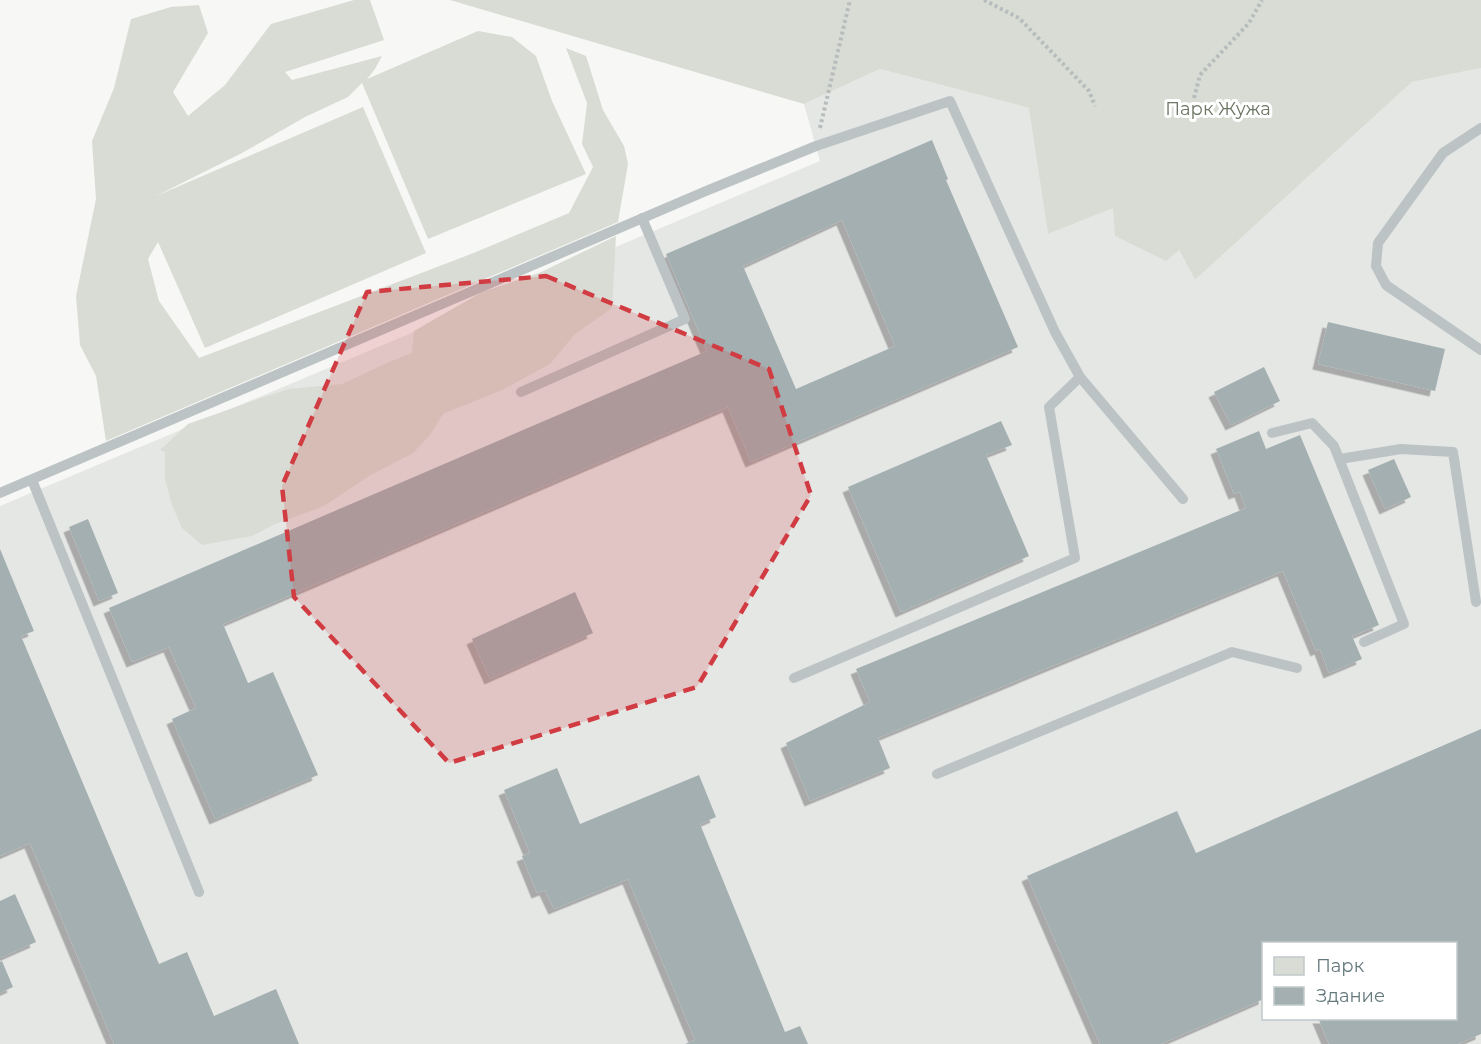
<svg xmlns="http://www.w3.org/2000/svg" width="1481" height="1044" font-family="Montserrat,sans-serif">
<style>
.built{fill:#e5e7e5;fill-rule:evenodd}
.green{fill:#d9dcd4}
.building{fill:#a4afb1;fill-rule:evenodd;filter:url(#shadow)}
.lines{fill:none;stroke-linecap:round;stroke-linejoin:round}
.path{stroke:#b7bcbd;stroke-width:4;stroke-dasharray:3 3;stroke-linecap:butt}
.lane{stroke:#bcc3c4;stroke-width:10}
.marked{fill:#d13b42;fill-opacity:0.2;stroke:#d13b42;stroke-width:4.5;stroke-dasharray:12 8;stroke-linejoin:round}
.labels{text-anchor:middle;stroke-width:6;stroke-linejoin:round;paint-order:stroke}
.park-label{font-size:18px;fill:#6c7664;stroke:#fff}
</style>
<defs>
<filter id="shadow"><feDropShadow dx="-5.5" dy="5.5" stdDeviation="0" flood-color="#0004"/></filter>
</defs>
<rect width="100%" height="100%" fill="#f7f7f5"/>
<path class="built" d="M1481,68v976h-1481v-538l820,-345 -16,-57 76,-35 150,39 18,126 100,-41 47,87 217,-198zM1264,944h192v74h-192z"/>
<g class="green">
<polygon points="354,0 370,0 384,40 285,72 292,80 382,56 375,69 367,79 478,31 512,37 536,56 552,101 586,174 428,239 362,83 348,97 305,117 242,153 156,196 363,107 426,253 205,348 158,242 148,259 159,301 199,358 471,254 569,213 593,167 582,144 587,103 566,48 586,56 603,110 624,146 628,164 618,222 106,441 96,376 80,345 76,296 96,199 92,141 114,88 131,19 171,7 199,5 208,33 173,92 188,116 225,85 271,24"/>
<polygon points="450,0 1481,0 1481,68 1412,82 1195,280 1179,250 1166,261 1115,236 1113,208 1048,234 1029,108 880,69 804,104"/>
<polygon points="616,236 612,308 575,334 550,364 502,390 443,414 430,435 413,453 369,476 324,506 275,524 252,536 202,545 182,528 172,505 165,479 165,452 160,450 188,424 261,398 289,389 342,384 389,362 412,353 414,331 482,292 539,273"/>
</g>
<g class="building">
<path d="M932,140l16,39 -2,1 72,167 -267,115 -23,-55 -505,217 25,59 25,-11 45,103 -103,44 -43,-100 24,-11 -27,-61 -37,15 -23,-54 598,-257 -41,-97zM842,220l53,126 -99,43 -53,-123z"/>
<polygon points="1328,322 1445,349 1435,391 1318,364"/>
<polygon points="1264,367 1280,401 1231,425 1214,392"/>
<polygon points="1001,421 1012,445 986,455 1029,556 901,612 848,487"/>
<polygon points="1259,431 1266,449 1300,435 1379,625 1352,636 1362,659 1329,673 1320,649 1316,651 1283,571 878,738 890,768 810,801 786,743 870,702 856,669 1246,508 1240,492 1234,494 1216,449"/>
<polygon points="1394,459 1411,497 1385,509 1368,470"/>
<polygon points="88,519 118,593 99,601 69,527"/>
<polygon points="0,549 34,631 21,636 159,964 187,952 214,1016 276,989 299,1044 114,1044 30,843 0,856"/>
<polygon points="575,592 593,633 490,679 472,639"/>
<polygon points="1481,729 1481,1034 1458,1044 1329,1044 1318,1018 1456,1018 1456,944 1264,944 1264,999 1161,1044 1100,1044 1027,876 1177,811 1196,853"/>
<polygon points="557,768 580,824 699,775 716,817 700,824 785,1032 800,1026 808,1044 685,1044 695,1040 628,879 554,909 545,890 537,893 522,856 530,853 504,790"/>
<polygon points="15,894 36,942 0,958 0,901"/>
<polygon points="2,961 13,987 0,993 0,962"/>
</g>
<g class="lines">
<g class="path">
<polyline points="984,0 1019,18 1089,91 1095,106"/>
<polyline points="1194,98 1200,75 1249,23 1262,0"/>
<polyline points="820,128 850,0"/>
</g>
<g class="lane">
<polyline points="1481,128 1443,153 1378,243 1376,266 1386,285 1481,350"/>
<polyline points="1080,377 1183,499"/>
<polyline points="521,392 685,319 642,218"/>
<polyline points="1272,433 1312,423 1334,446 1404,624 1364,642"/>
<polyline points="1340,459 1401,449 1453,452 1476,602"/>
<polyline points="32,480 199,892"/>
<polyline points="0,493 706,191 816,146 950,101 1055,332 1080,377 1049,407 1075,558 794,678"/>
<polyline points="937,774 1232,652 1297,668"/>
</g>
</g>
<path class="marked" d="M546,276l223,93 42,126 -114,192 -248,76 -155,-166 -12,-111 85,-194z"/>
<g class="labels">
<g class="park-label">
<text x="1218" y="115">Парк Жужа</text>
</g>
</g>
<rect x="1262" y="942" width="195" height="78" fill="#ffffff" stroke="#c1c9cb" stroke-width="1.5"/>
<rect x="1274" y="957" width="30" height="18" fill="#d9dcd4" stroke="#c1c9cb" stroke-width="1.5"/>
<text x="1316" y="972" font-size="18" fill="#65797d">Парк</text>
<rect x="1274" y="987" width="30" height="18" fill="#a4afb1" stroke="#c1c9cb" stroke-width="1.5"/>
<text x="1316" y="1002" font-size="18" fill="#65797d">Здание</text>
</svg>
